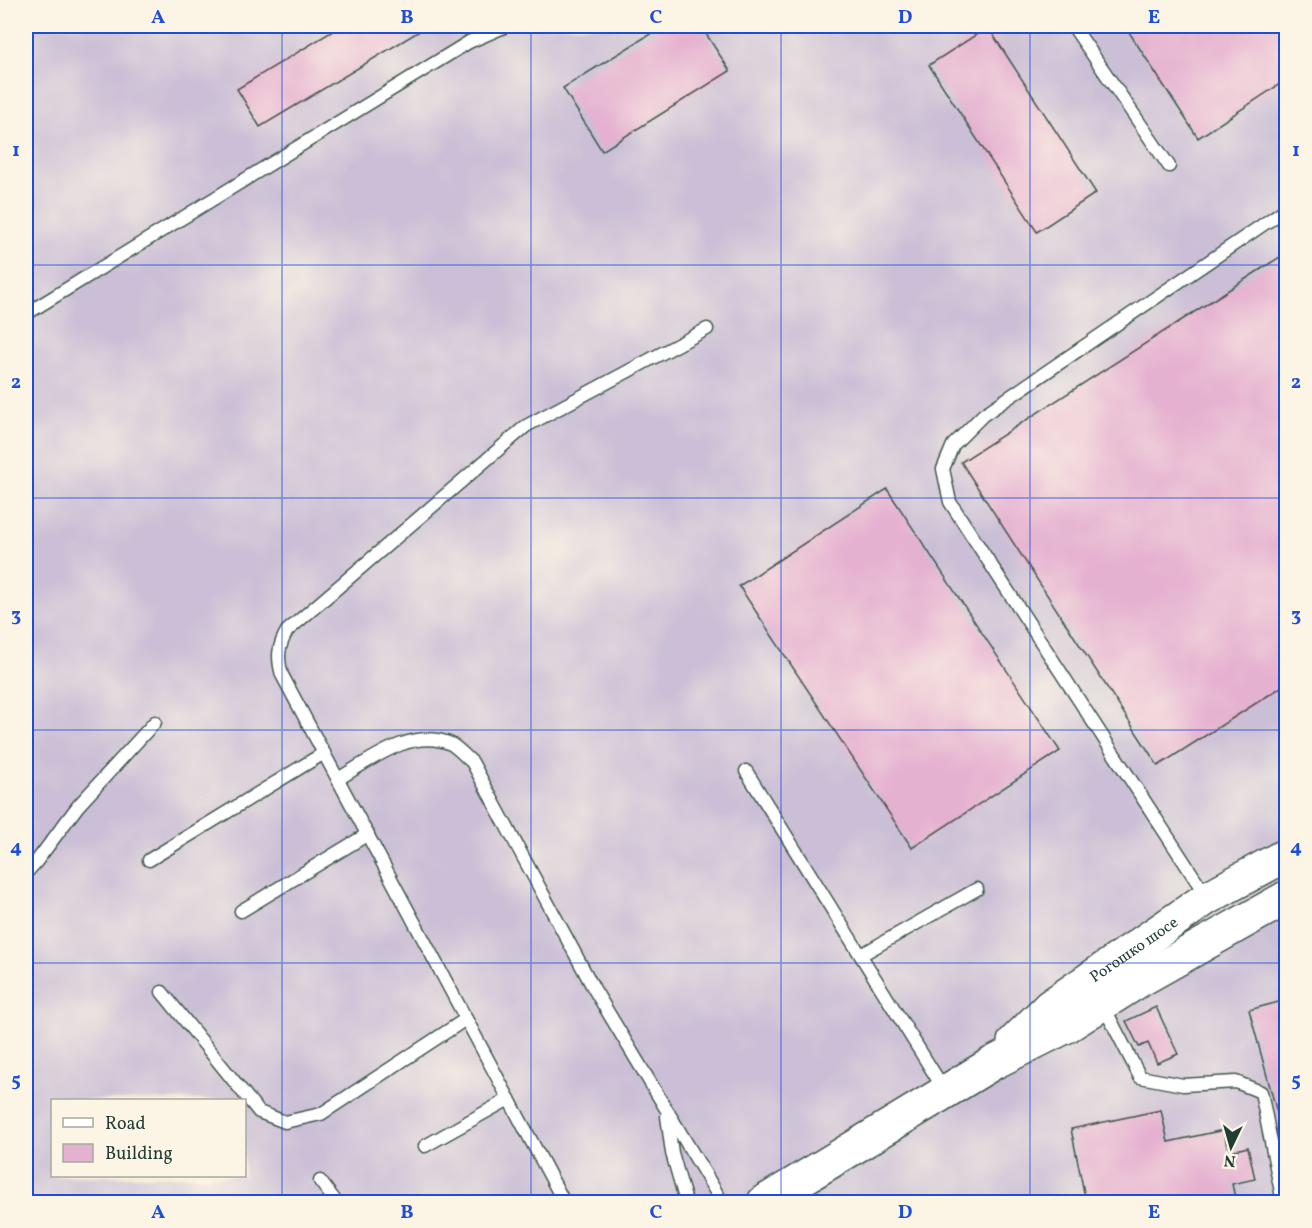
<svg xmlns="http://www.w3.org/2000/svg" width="1312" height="1228" font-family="Vollkorn,serif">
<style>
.industrial{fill:#cabfd6;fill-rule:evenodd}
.building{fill:#e5b1d0}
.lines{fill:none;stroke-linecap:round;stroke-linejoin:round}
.lane-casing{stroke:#3f574c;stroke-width:15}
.secondary-casing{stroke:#3f574c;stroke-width:36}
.lane{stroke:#fff;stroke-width:12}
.secondary{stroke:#fff;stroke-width:33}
.grid{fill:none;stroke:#1d4ed8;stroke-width:1.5;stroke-opacity:0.55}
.labels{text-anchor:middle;stroke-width:4.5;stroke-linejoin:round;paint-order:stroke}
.street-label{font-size:16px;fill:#1f3d34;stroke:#fcf5e5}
.neatline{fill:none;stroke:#1d4ed8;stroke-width:2}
.grid-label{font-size:20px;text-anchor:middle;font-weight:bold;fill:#1d4ed8}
</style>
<rect width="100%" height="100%" fill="#fcf5e5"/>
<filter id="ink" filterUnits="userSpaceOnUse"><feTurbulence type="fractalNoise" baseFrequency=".0167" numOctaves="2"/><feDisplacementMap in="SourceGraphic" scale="12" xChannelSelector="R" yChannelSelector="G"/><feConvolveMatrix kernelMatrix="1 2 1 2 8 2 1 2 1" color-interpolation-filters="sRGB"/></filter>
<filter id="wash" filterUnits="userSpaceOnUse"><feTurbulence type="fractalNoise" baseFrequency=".008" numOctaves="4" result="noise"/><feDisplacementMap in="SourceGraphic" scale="24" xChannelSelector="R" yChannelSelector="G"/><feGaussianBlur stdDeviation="1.35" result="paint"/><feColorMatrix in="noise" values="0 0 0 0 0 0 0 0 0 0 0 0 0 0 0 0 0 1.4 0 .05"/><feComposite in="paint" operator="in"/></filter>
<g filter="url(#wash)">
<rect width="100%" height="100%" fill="#f6ead2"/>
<path class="industrial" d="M26,26h1260v1176h-1260zM52,1100h192v76h-192z"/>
<g id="blocks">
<g class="building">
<polygon points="341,26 428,26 260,127 237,89"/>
<polygon points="663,26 701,26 730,71 602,151 563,88"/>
<polygon points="1125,26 1286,26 1286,80 1198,138"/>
<polygon points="988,27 1096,193 1037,232 929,65"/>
<polygon points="1286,253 1286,684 1158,766 961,462"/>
<polygon points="887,489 1060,751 912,848 739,586"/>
<polygon points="1286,1000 1286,1118 1279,1120 1249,1010"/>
<polygon points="1156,1007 1178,1054 1157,1063 1148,1043 1139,1047 1126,1021"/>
<polygon points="1161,1110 1168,1142 1224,1130 1228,1152 1248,1147 1255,1179 1232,1184 1236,1202 1086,1202 1071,1129"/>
</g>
</g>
</g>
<g filter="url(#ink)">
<use href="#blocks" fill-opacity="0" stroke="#3f574c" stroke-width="1.5"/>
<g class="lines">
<defs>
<g id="lane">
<polyline points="1073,26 1169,166"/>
<polyline points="26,314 469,42 506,26"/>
<polyline points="746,771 945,1091"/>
<path d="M338,779c33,-19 73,-52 113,-35 7,4 15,13 21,18l122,227 128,213"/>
<polyline points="149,860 324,753"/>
<polyline points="26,873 36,862 78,806 155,722"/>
<polyline points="1207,897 950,502 943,469 953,445 983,415 1286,209"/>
<polyline points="241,911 368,834"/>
<polyline points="861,955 977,889"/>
<polyline points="162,992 259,1112 285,1122 321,1114 466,1019"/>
<polyline points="1103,1005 1140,1077 1183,1085 1236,1082 1261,1092 1283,1202"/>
<polyline points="667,1116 672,1153 686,1202"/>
<polyline points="425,1146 509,1099"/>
<polyline points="320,1181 336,1202"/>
<path d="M564,1202l-282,-527c-5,-18 -4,-28 5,-44l239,-205 181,-97"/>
</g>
<g id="secondary">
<path id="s1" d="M1014,1042l36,-36 157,-108 79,-43"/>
<polyline points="764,1202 993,1063 1067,1026 1140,980 1286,898"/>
</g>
</defs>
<use href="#lane" class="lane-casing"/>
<use href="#secondary" class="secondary-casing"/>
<use href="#lane" class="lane"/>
<use href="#secondary" class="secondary"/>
</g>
</g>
<path class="grid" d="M282,26v1176M531,26v1176M781,26v1176M1030,26v1176M26,265h1260M26,498h1260M26,730h1260M26,963h1260"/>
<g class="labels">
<g class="street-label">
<text dy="6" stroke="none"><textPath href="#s1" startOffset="152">Рогошко шосе</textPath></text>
</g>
</g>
<rect width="1312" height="1228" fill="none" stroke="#fcf5e5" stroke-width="66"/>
<rect x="51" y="1099" width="195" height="78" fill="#fcf5e5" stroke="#a4ab9e" stroke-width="1.5"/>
<rect x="63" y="1118" width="30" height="9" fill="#ffffff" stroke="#a4ab9e" stroke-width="1.5"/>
<text x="105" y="1129" font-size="18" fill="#1f3d34">Road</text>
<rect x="63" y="1144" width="30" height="18" fill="#e5b1d0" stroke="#a4ab9e" stroke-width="1.5"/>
<text x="105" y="1159" font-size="18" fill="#1f3d34">Building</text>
<g transform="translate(1231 1147) rotate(185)" stroke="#fcf5e5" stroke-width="4.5" paint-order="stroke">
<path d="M0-4.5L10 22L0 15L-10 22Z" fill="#1f3d34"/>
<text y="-9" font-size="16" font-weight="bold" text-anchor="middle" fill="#1f3d34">N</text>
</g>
<rect x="33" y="33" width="1246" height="1162" class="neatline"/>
<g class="grid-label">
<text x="158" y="23">A</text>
<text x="407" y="23">B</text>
<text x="656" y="23">C</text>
<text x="905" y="23">D</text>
<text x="1154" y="23">E</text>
<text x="16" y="156">1</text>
<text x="1296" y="156">1</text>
<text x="16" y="388">2</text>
<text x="1296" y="388">2</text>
<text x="16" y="621">3</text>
<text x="1296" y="621">3</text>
<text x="16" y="853">4</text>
<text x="1296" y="853">4</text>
<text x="16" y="1086">5</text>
<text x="1296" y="1086">5</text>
<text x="158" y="1218">A</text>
<text x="407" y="1218">B</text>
<text x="656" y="1218">C</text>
<text x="905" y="1218">D</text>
<text x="1154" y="1218">E</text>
</g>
</svg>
